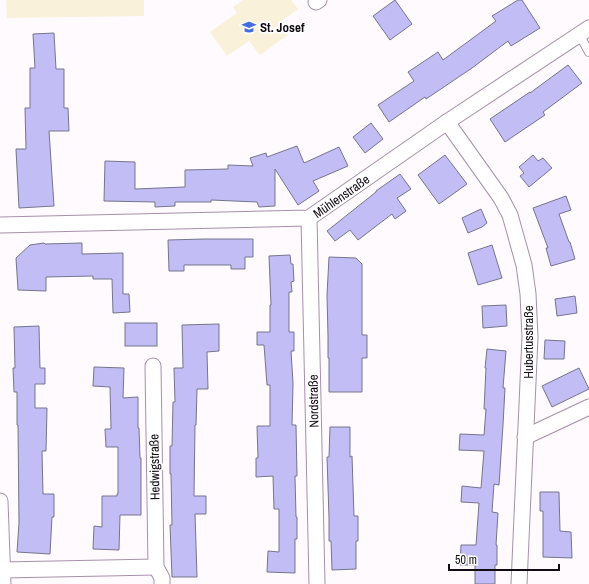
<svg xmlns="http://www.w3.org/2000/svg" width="589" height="584" font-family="'Archivo Narrow',sans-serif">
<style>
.education{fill:#faf1db}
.building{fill:#c2bdf4;stroke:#76748e}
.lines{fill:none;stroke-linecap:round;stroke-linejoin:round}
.service-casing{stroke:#a691a8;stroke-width:10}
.minor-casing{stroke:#a691a8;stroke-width:17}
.service{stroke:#fff;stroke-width:8}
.minor{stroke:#fff;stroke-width:15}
.labels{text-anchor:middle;stroke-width:4;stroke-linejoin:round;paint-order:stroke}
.poi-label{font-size:13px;font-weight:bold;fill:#120b13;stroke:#fff;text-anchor:start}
.street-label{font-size:13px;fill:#120b13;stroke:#fff}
</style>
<rect width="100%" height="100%" fill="#fefafe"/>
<g class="education">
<polygon points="6,0 144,0 144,16 7,18"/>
<polygon points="243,0 291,0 298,9 279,23 288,35 260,55 249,41 227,56 210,32 237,13 233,7"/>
</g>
<g class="building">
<polygon points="395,0 412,24 390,40 373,16"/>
<polygon points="518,0 522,0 540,28 511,46 508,41 472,68 426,99 425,97 389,122 378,105 414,81 408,72 438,52 443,60 496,21 492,16"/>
<polygon points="54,33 56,69 64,69 64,108 68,108 69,131 49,131 54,206 19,208 16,149 26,149 25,108 30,108 30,68 35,68 33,34"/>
<polygon points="568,65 582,83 543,112 545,115 505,142 490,119 530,92 530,93"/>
<polygon points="371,123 383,139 365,153 353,137"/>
<polygon points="297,146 304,163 339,147 348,166 313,181 319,191 298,205 275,169 275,206 259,207 257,202 211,200 211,202 175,202 175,206 155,207 155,202 104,201 105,161 135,162 135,189 185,187 185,170 228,169 228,165 253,166 250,158 266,153 267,157"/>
<polygon points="445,155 467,184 439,204 418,175"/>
<polygon points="533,155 538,161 543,158 552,168 529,187 520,176 524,173 519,167"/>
<polygon points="400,174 411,189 397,198 406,211 395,219 392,214 358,240 350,230 335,241 327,231 376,192 376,191"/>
<polygon points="566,196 571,210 559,214 569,242 570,242 575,259 551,266 546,248 548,248 533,208"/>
<polygon points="481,209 487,223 482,227 468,233 462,218"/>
<polygon points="204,239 253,239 253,257 245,257 245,269 231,269 231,265 184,265 184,271 169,271 168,240"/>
<polygon points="44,243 45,244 82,243 82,254 123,253 123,294 129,294 130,312 113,313 112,279 93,279 93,276 46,277 46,291 18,290 16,258 30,245"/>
<polygon points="492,245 502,278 478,285 468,253"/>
<polygon points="290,255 291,264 293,264 294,281 291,282 292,292 289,292 289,332 294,332 294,351 291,351 293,383 293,384 292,425 296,425 297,476 295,476 296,517 297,517 297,539 295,539 295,573 267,572 268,551 279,552 279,509 274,509 273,476 256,477 256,458 258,458 257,426 270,426 270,385 267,385 264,345 257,345 257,332 270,332 270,305 271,305 269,256"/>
<polygon points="329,257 356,258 362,264 362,335 367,335 367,358 362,358 362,392 329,392 329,358 328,358 328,336 327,295"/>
<polygon points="575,296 577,313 557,316 555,299"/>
<polygon points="506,305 507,326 483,328 482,306"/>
<rect x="125" y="323" width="32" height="23"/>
<polygon points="219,324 219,351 207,352 208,389 197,389 196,425 195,425 194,496 206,496 206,514 195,514 197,577 172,577 170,525 172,525 171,474 170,474 170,446 172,446 173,402 175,402 174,368 183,368 182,325"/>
<polygon points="39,326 40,368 45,368 45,384 35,384 35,408 47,408 46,451 42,451 43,494 54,494 54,517 52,517 50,554 17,552 19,523 18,425 17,425 17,392 14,392 13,368 15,368 14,327"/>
<polygon points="545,340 565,341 564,359 544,359"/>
<polygon points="487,349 506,351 503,388 505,388 503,425 499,485 494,484 492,512 498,513 496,545 497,545 497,565 495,565 495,584 475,584 475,565 460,565 461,545 476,545 479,503 461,502 462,486 481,488 484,451 459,450 460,434 484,435 486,409 484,409 486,368 485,368"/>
<polygon points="94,367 124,368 123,398 138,397 138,428 139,428 140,458 141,458 141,515 120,515 119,550 93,549 94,526 102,527 102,496 117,496 117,494 118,494 118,447 106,447 105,429 111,429 110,387 93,386"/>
<polygon points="579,368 589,389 552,407 542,386"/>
<polygon points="330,427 350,427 350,457 352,456 354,516 358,516 358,541 356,541 356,569 332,570 331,541 329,541 329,517 327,457 329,457"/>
<polygon points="540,492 559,492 560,531 571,532 572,558 543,557 543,511 540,511"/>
</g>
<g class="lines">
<defs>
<polyline id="service" points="579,34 589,52"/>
<g id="minor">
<polyline points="316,2 319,0"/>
<polyline points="447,122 501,198 510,215 524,265 528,294 530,337 519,584"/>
<polyline points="309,218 317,584"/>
<polyline points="0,225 309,218 447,122 589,28"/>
<polyline points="153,366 156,567 162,578 162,584"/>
<polyline points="525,437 589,407"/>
<polyline points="0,501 3,584"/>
<polyline points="3,570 156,567"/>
</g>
</defs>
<use href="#service" class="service-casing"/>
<use href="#minor" class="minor-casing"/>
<use href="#service" class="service"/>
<use href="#minor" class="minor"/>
</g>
<defs>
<symbol id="school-bare" viewBox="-9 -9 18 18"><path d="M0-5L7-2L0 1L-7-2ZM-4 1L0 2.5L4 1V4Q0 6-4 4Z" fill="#476add" stroke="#fff" stroke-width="2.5" paint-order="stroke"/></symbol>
</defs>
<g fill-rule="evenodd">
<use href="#school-bare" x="239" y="17" width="20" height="20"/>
</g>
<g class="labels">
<g class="poi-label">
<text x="260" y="32">St. Josef</text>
</g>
<g class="street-label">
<text transform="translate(341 196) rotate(-35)" y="5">Mühlenstraße</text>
<text transform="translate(528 342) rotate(-90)" y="5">Hubertusstraße</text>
<text transform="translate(313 401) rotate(-91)" y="5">Nordstraße</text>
<text transform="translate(154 467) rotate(-91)" y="5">Hedwigstraße</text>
</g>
</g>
<path d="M449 564v6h110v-6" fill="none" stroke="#120b13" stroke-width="2"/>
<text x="455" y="564" font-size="12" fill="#120b13" stroke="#ffffff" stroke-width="3" paint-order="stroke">50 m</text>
</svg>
